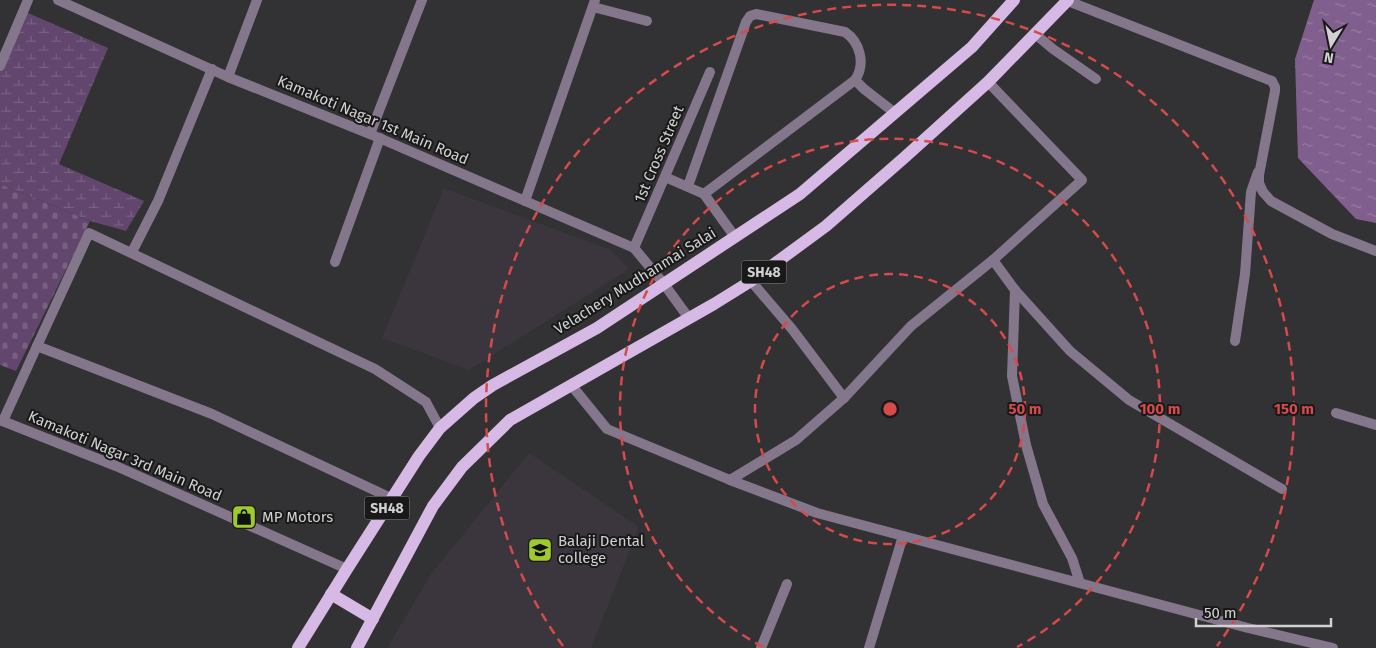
<svg xmlns="http://www.w3.org/2000/svg" width="1376" height="648" font-family="'Fira Sans',sans-serif">
<style>
.built{fill:#3b363e}
.wetland{fill:url(#wetland-marsh)}
.cemetery{fill:url(#cemetery-stones)}
.water{fill:url(#water-ripples)}
.lines{fill:none;stroke-linecap:round;stroke-linejoin:round}
.street{stroke:#84768b;stroke-width:10}
.primary{stroke:#d7b9e5;stroke-width:12}
.ring{fill:none;stroke:#d54a4a;stroke-width:2.5;stroke-dasharray:9 6}
.labels{text-anchor:middle;stroke-width:4;stroke-linejoin:round;paint-order:stroke}
.shield{fill:#1a191a;stroke:#9b9a9b;stroke-width:1}
.shield-label{font-size:14px;font-weight:bold;fill:#d2d1d2}
.street-label{font-size:15px;fill:#d2d1d2;stroke:#1a191a}
.poi-label{font-size:15px;fill:#d2d1d2;stroke:#1a191a;text-anchor:start}
.centre{fill:#d54a4a;stroke:#1a191a;stroke-width:2.5}
.ring-label{font-size:15px;text-anchor:middle;font-weight:bold;fill:#d54a4a;stroke:#1a191a;stroke-width:4;stroke-linejoin:round;paint-order:stroke}
</style>
<defs>
<pattern id="wetland-marsh" width="20" height="14" patternUnits="userSpaceOnUse" patternTransform="scale(1.25)"><rect width="20" height="14" fill="#62466d"/><path d="M1 5h8M5 5V1M11 12h8M15 12V8" fill="none" stroke="#786081"/></pattern>
<pattern id="cemetery-stones" width="16" height="16" patternUnits="userSpaceOnUse" patternTransform="scale(1.25)"><rect width="16" height="16" fill="#62466d"/><path d="M2 7V4a2 2 0 0 1 4 0v3zM10 15v-3a2 2 0 0 1 4 0v3z" fill="#786081"/></pattern>
<pattern id="water-ripples" width="26" height="14" patternUnits="userSpaceOnUse" patternTransform="scale(1.25)"><rect width="26" height="14" fill="#805f8f"/><path d="M2 4q2-2 4 0t4 0M15 11q2-2 4 0t4 0" fill="none" stroke="#977ca3"/></pattern>
</defs>
<rect width="100%" height="100%" fill="#323133"/>
<g class="built">
<polygon points="444,188 611,250 629,269 469,370 382,338"/>
<polygon points="529,453 639,527 591,648 387,648 431,574"/>
</g>
<polygon class="wetland" points="19,9 108,48 59,164 144,201 126,231 90,221 0,184 0,53"/>
<polygon class="cemetery" points="0,184 90,221 16,371 0,365"/>
<polygon class="water" points="1314,0 1376,0 1376,223 1356,219 1298,158 1295,59"/>
<g class="lines">
<g class="street">
<polyline points="58,0 228,77 370,134 634,248 664,284 688,317"/>
<polyline points="1068,1 1272,81 1275,87 1275,91 1259,175 1259,183 1263,192 1271,201 1332,234 1376,251"/>
<polyline points="593,7 647,21"/>
<polyline points="1035,34 1053,49 1096,79"/>
<polyline points="0,66 28,0"/>
<polyline points="228,77 257,0"/>
<polyline points="370,134 422,0"/>
<polyline points="665,177 704,194 735,237"/>
<path d="M688,186l58,-164 4,-6 6,-2 89,18c15,10 21,32 10,48"/>
<polyline points="704,194 855,80 864,89 895,113"/>
<polyline points="525,201 595,0"/>
<polyline points="634,248 710,72"/>
<polyline points="132,252 158,201 212,69"/>
<polyline points="993,260 1015,290 1070,351 1129,400 1282,489"/>
<polyline points="335,262 380,138"/>
<polyline points="1015,290 1012,376 1026,445 1043,504 1072,558 1080,583"/>
<polyline points="1235,341 1245,274 1251,192 1258,172"/>
<polyline points="572,386 607,429 730,480 817,513 1248,628 1333,648"/>
<polyline points="844,398 911,326 993,260 1082,180 988,82"/>
<polyline points="1336,413 1376,425"/>
<polyline points="0,420 116,466 347,569"/>
<polyline points="3,421 37,346"/>
<polyline points="730,480 796,440 844,398 792,329 751,281"/>
<polyline points="393,499 212,414 37,346 89,233 375,369 426,402 440,428"/>
<polyline points="761,648 787,584"/>
<polyline points="869,648 903,536"/>
</g>
<g class="primary">
<polyline points="331,594 373,619"/>
<polyline points="298,648 347,569 419,456 440,428 474,398 493,385 597,328 800,194 972,47 1014,0"/>
<polyline points="357,648 433,506 462,467 510,420 714,304 751,281 826,226 905,157 988,82 1068,0"/>
</g>
</g>
<g class="ring">
<circle cx="890" cy="409" r="135"/>
<path d="M763 647A270 270 0 1 1 1017 647"/>
<path d="M563 646A404 404 0 1 1 1217 646"/>
</g>
<defs>
<symbol id="shop-square" viewBox="-11 -11 22 22"><rect x="-9" y="-9" width="18" height="18" rx="4" fill="#9fca2e" stroke="#1a191a"/><path d="M-5-2.5h2.3a2.7 3.5 0 0 1 5.4 0H5L5.5 6h-11ZM-1.5-2.5h3a1.5 2.3 0 0 0-3 0Z" fill="#111"/></symbol>
<symbol id="university-square" viewBox="-11 -11 22 22"><rect x="-9" y="-9" width="18" height="18" rx="4" fill="#9fca2e" stroke="#1a191a"/><path d="M0-5L7-2L0 1L-7-2ZM-4 1L0 2.5L4 1V4Q0 6-4 4Z" fill="#111"/></symbol>
</defs>
<g fill-rule="evenodd">
<use href="#shop-square" x="230" y="503" width="28" height="28"/>
<use href="#university-square" x="526" y="536" width="28" height="28"/>
</g>
<g class="labels">
<g class="shield">
<rect x="741.5" y="260.5" width="45" height="23" rx="4"/>
<rect x="364.5" y="496.5" width="45" height="23" rx="4"/>
</g>
<g class="shield-label">
<text x="764" y="277">SH48</text>
<text x="387" y="513">SH48</text>
</g>
<g class="street-label">
<text transform="translate(373 120) rotate(23)" y="5">Kamakoti Nagar 1st Main Road</text>
<text transform="translate(659 154) rotate(-67)" y="5">1st Cross Street</text>
<text transform="translate(635 281) rotate(-32)" y="5">Velachery Mudhanmai Salai</text>
<text transform="translate(125 456) rotate(23)" y="5">Kamakoti Nagar 3rd Main Road</text>
</g>
<g class="poi-label">
<text x="262" y="522">MP Motors</text>
<text x="558" y="546">Balaji Dental<tspan x="558" dy="17">college</tspan></text>
</g>
</g>
<circle cx="890" cy="409" r="8" class="centre"/>
<g class="ring-label">
<text x="1025" y="414">50 m</text>
<text x="1160" y="414">100 m</text>
<text x="1294" y="414">150 m</text>
</g>
<g transform="translate(1331 45) rotate(190)" stroke="#1a191a" stroke-width="4" paint-order="stroke">
<path d="M0-4L9 19L0 12L-9 19Z" fill="#d2d1d2"/>
<text y="-8" font-size="14" font-weight="bold" text-anchor="middle" fill="#d2d1d2">N</text>
</g>
<path d="M1196 618v8h135v-8" fill="none" stroke="#d2d1d2" stroke-width="2.5"/>
<text x="1204" y="618" font-size="15" fill="#d2d1d2" stroke="#1a191a" stroke-width="4" paint-order="stroke">50 m</text>
</svg>
